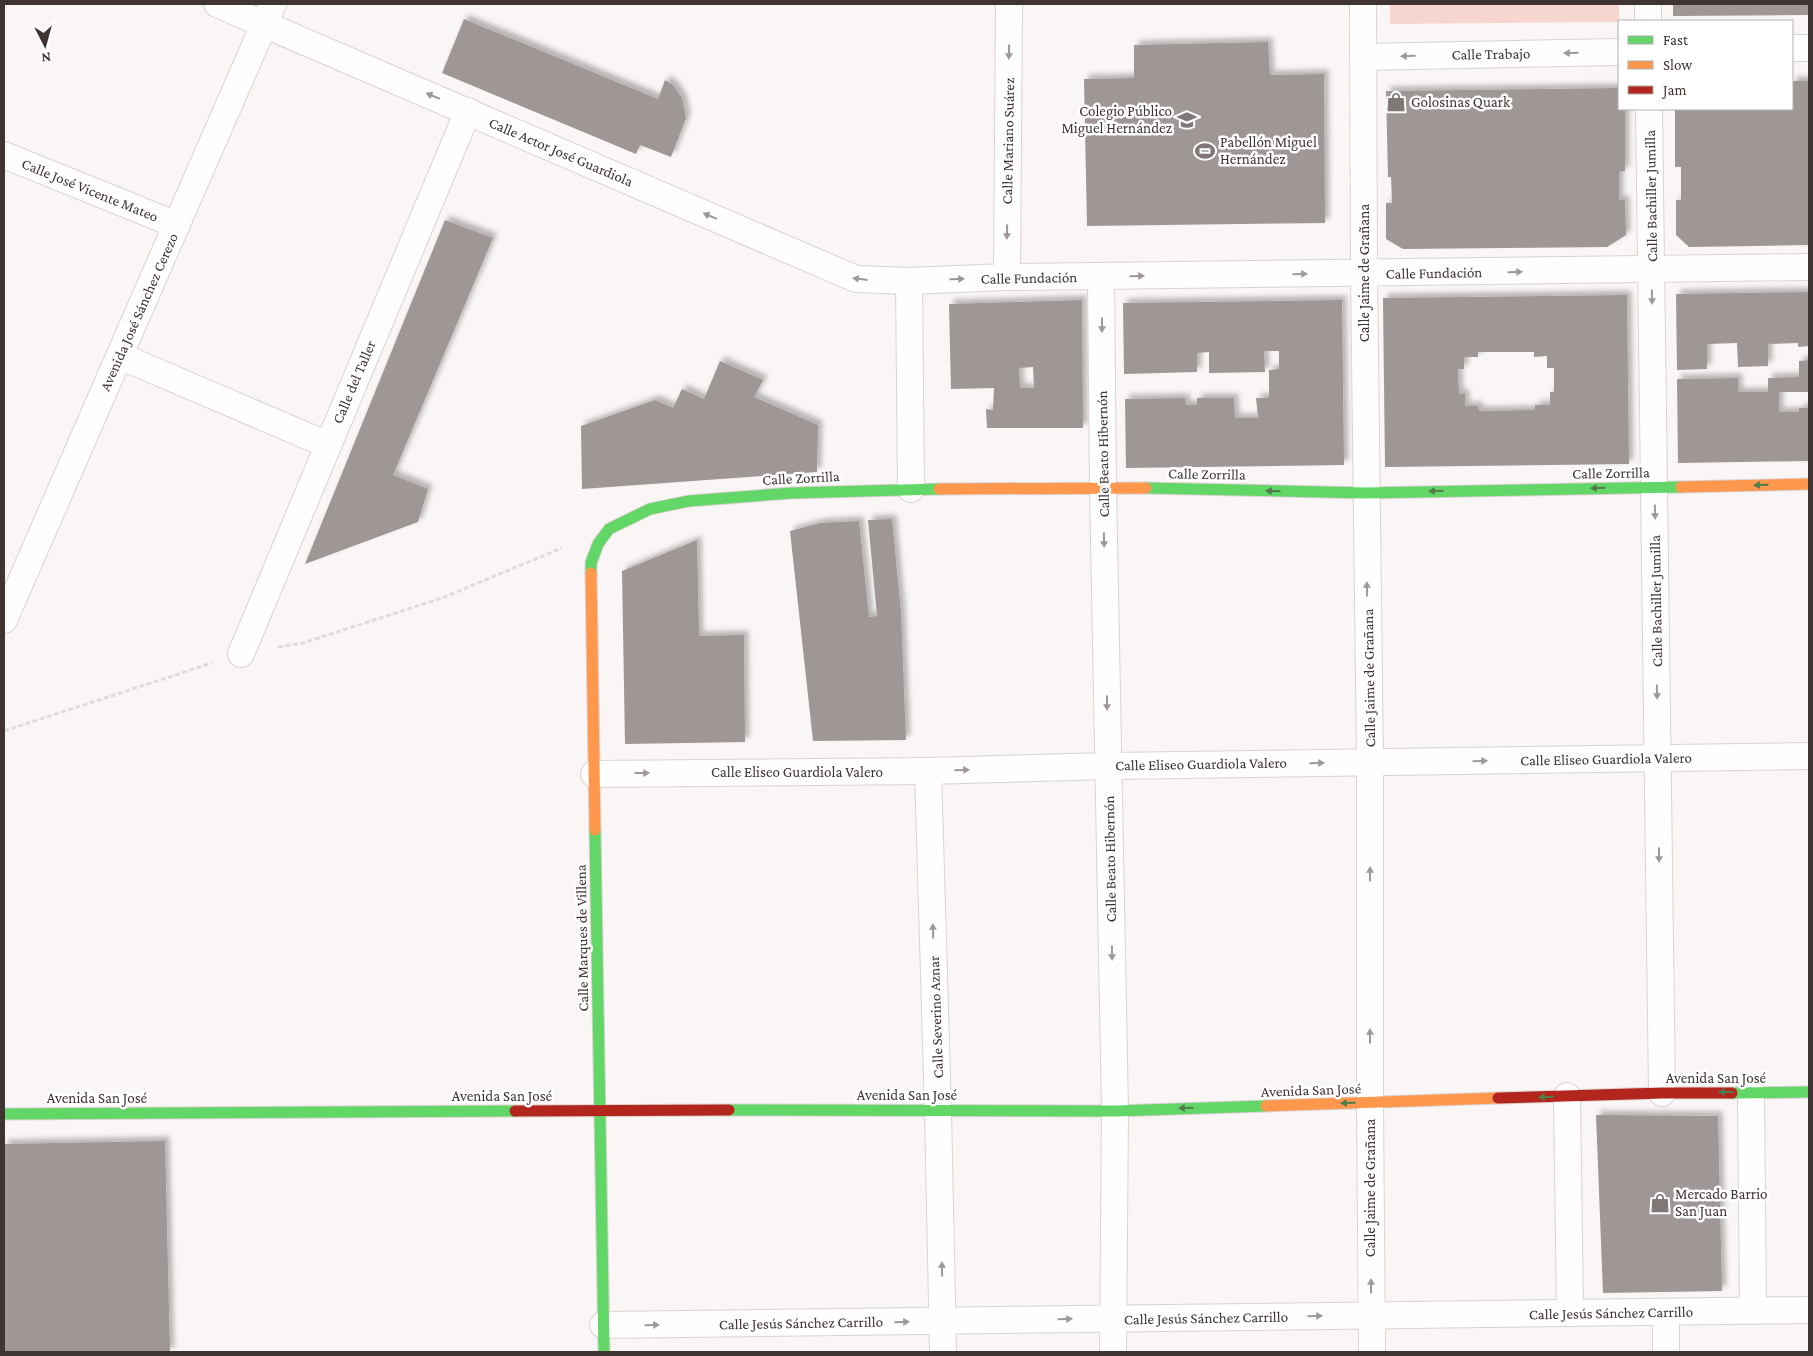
<svg xmlns="http://www.w3.org/2000/svg" width="1813" height="1356" font-family="'Crimson Pro',serif">
<style>
.green{fill:#f7d6d0}
.building{fill:#9e9796;fill-rule:evenodd;filter:url(#shadow)}
.lines{fill:none;stroke-linecap:round;stroke-linejoin:round}
.street-casing{stroke:#dbd2d1;stroke-width:28}
.fast-casing{stroke:#dbd2d1;stroke-width:13}
.slow-casing{stroke:#dbd2d1;stroke-width:13}
.jam-casing{stroke:#dbd2d1;stroke-width:13}
.path{stroke:#dedcdc;stroke-width:3;stroke-dasharray:5 2.5;stroke-linecap:butt}
.street{stroke:#fefefe;stroke-width:26}
.fast{stroke:#63d668;stroke-width:11}
.slow{stroke:#ff974d;stroke-width:11}
.jam{stroke:#b3261e;stroke-width:11}
.oneway{fill:#9e9998}
.oneway2{fill:#4f7d4a}
.labels{text-anchor:middle;stroke-width:5;stroke-linejoin:round;paint-order:stroke}
.street-label{font-size:15px;fill:#3f3432;stroke:#fff}
.poi-label{font-size:15px;fill:#3f3432;stroke:#fff;text-anchor:start}
</style>
<defs>
<filter id="shadow"><feDropShadow dx="4.5" dy="-4.5" stdDeviation="2.5" flood-color="#0004"/></filter>
</defs>
<rect width="100%" height="100%" fill="#faf6f5"/>
<polygon class="green" points="1390,4 1619,4 1619,22 1390,24"/>
<g class="building">
<polygon points="1673,4 1809,4 1809,15 1673,16"/>
<polygon points="464,19 658,99 665,80 673,85 682,98 686,118 671,157 640,145 636,154 442,73"/>
<polygon points="1268,42 1270,75 1324,74 1325,223 1087,226 1084,79 1134,78 1134,45"/>
<polygon points="1792,81 1809,81 1809,245 1689,247 1676,235 1676,200 1681,200 1681,167 1675,167 1675,109 1792,109"/>
<polygon points="1619,88 1619,109 1625,109 1625,171 1619,172 1619,200 1625,200 1626,235 1607,247 1403,249 1386,239 1386,203 1392,203 1391,177 1388,177 1386,91"/>
<polygon points="445,220 493,238 393,475 428,489 418,522 305,564"/>
<polygon points="1809,292 1809,346 1798,347 1798,343 1768,344 1768,366 1738,367 1737,343 1707,344 1707,369 1677,370 1676,294"/>
<path d="M1627,295l2,169 -244,3 -2,-169zM1478,352h56v5l13,-1v12h7v24h-4v13h-15v5l-56,1 -1,-5h-13v-12h-6l-1,-25h6v-12h14z"/>
<path d="M1082,300l1,128h-96l-1,-19 7,1 1,-22 -43,1 -2,-85zM1033,367l1,21h-14l-1,-20z"/>
<polygon points="1342,300 1344,465 1126,468 1125,399 1185,398 1186,405 1197,405 1197,398 1234,398 1235,418 1258,418 1256,398 1269,398 1269,370 1279,369 1279,351 1264,351 1265,372 1209,373 1209,352 1197,353 1197,372 1124,374 1123,303"/>
<polygon points="1809,360 1809,392 1779,392 1779,412 1799,412 1799,408 1809,408 1809,461 1678,463 1677,379 1738,378 1738,392 1768,392 1768,378 1799,377 1799,361"/>
<polygon points="720,361 763,380 754,397 818,425 817,472 582,489 581,426 655,400 673,408 682,389 704,399"/>
<polygon points="892,519 901,612 906,740 813,741 790,531 820,523 859,521 869,617 877,616 868,520"/>
<polygon points="697,540 699,636 744,635 745,742 625,744 622,571"/>
<polygon points="1596,1115 1718,1116 1722,1291 1603,1293"/>
<polygon points="165,1141 170,1352 4,1352 4,1144"/>
</g>
<g class="lines">
<defs>
<g id="street">
<polyline points="217,4 856,279 909,281 1007,277 1809,267"/>
<polyline points="1363,4 1364,274 1370,762 1370,1103 1372,1352"/>
<polyline points="1648,4 1648,21"/>
<polyline points="1792,48 1809,48"/>
<polyline points="1363,57 1619,52"/>
<polyline points="1649,109 1662,1093"/>
<polyline points="4,155 177,225"/>
<polyline points="1101,276 1103,487 1115,1111 1113,1352"/>
<polyline points="1007,277 1009,4"/>
<polyline points="909,281 911,489"/>
<polyline points="120,356 328,445"/>
<polyline points="4,620 273,4"/>
<polyline points="241,654 468,111"/>
<polyline points="928,771 938,1110 943,1352"/>
<polyline points="594,774 928,771 1108,766 1809,756"/>
<polyline points="1751,1092 1753,1311"/>
<polyline points="1567,1096 1570,1313"/>
<polyline points="603,1325 1809,1310"/>
<polyline points="1666,1352 1666,1312"/>
</g>
<g id="fast">
<polyline points="1146,488 1366,493 1681,487"/>
<polyline points="591,573 591,563 598,544 609,529 650,509 689,501 792,493 939,489"/>
<polyline points="595,830 604,1352"/>
<polyline points="1732,1093 1809,1092"/>
<polyline points="729,1110 1115,1111 1266,1106"/>
<polyline points="4,1114 515,1111"/>
</g>
<g id="slow">
<polyline points="1681,487 1809,484"/>
<polyline points="939,489 1146,488"/>
<polyline points="591,573 595,830"/>
<polyline points="1266,1106 1498,1098"/>
</g>
<g id="jam">
<polyline points="1498,1098 1662,1093 1732,1093"/>
<polyline points="515,1111 729,1110"/>
</g>
</defs>
<use href="#street" class="street-casing"/>
<use href="#fast" class="fast-casing"/>
<use href="#slow" class="slow-casing"/>
<use href="#jam" class="jam-casing"/>
<g class="path">
<polyline points="278,647 303,643 442,598 562,548"/>
<polyline points="4,731 212,663"/>
</g>
<use href="#street" class="street"/>
<use href="#fast" class="fast"/>
<use href="#slow" class="slow"/>
<use href="#jam" class="jam"/>
</g>
<defs><path id="oneway-solid" d="M-6-.8H1V-3.2L6.5 0L1 3.2V.8H-6Z" transform="scale(1.25)"/></defs>
<g class="oneway">
<use href="#oneway-solid" transform="translate(1009 52) rotate(91)"/>
<use href="#oneway-solid" transform="translate(1571 53) rotate(179)"/>
<use href="#oneway-solid" transform="translate(1408 56) rotate(179)"/>
<use href="#oneway-solid" transform="translate(433 96) rotate(-157)"/>
<use href="#oneway-solid" transform="translate(710 216) rotate(-157)"/>
<use href="#oneway-solid" transform="translate(1007 232) rotate(91)"/>
<use href="#oneway-solid" transform="translate(1515 272) rotate(-1)"/>
<use href="#oneway-solid" transform="translate(1300 274) rotate(-1)"/>
<use href="#oneway-solid" transform="translate(1137 276) rotate(-1)"/>
<use href="#oneway-solid" transform="translate(860 279) rotate(-173)"/>
<use href="#oneway-solid" transform="translate(957 279) rotate(-2)"/>
<use href="#oneway-solid" transform="translate(1652 297) rotate(89)"/>
<use href="#oneway-solid" transform="translate(1102 325) rotate(90)"/>
<use href="#oneway-solid" transform="translate(1655 512) rotate(89)"/>
<use href="#oneway-solid" transform="translate(1104 540) rotate(89)"/>
<use href="#oneway-solid" transform="translate(1367 589) rotate(-91)"/>
<use href="#oneway-solid" transform="translate(1657 692) rotate(89)"/>
<use href="#oneway-solid" transform="translate(1107 703) rotate(89)"/>
<use href="#oneway-solid" transform="translate(1480 761) rotate(-1)"/>
<use href="#oneway-solid" transform="translate(1317 763) rotate(-1)"/>
<use href="#oneway-solid" transform="translate(962 770) rotate(-2)"/>
<use href="#oneway-solid" transform="translate(642 773)"/>
<use href="#oneway-solid" transform="translate(1659 855) rotate(89)"/>
<use href="#oneway-solid" transform="translate(1370 874) rotate(-90)"/>
<use href="#oneway-solid" transform="translate(933 931) rotate(-92)"/>
<use href="#oneway-solid" transform="translate(1112 953) rotate(89)"/>
<use href="#oneway-solid" transform="translate(1370 1036) rotate(-90)"/>
<use href="#oneway-solid" transform="translate(942 1269) rotate(-91)"/>
<use href="#oneway-solid" transform="translate(1371 1286) rotate(-90)"/>
<use href="#oneway-solid" transform="translate(1315 1316) rotate(-1)"/>
<use href="#oneway-solid" transform="translate(1065 1319) rotate(-1)"/>
<use href="#oneway-solid" transform="translate(902 1322) rotate(-1)"/>
<use href="#oneway-solid" transform="translate(652 1325) rotate(-1)"/>
</g>
<g class="oneway2">
<use href="#oneway-solid" transform="translate(1761 485) rotate(179)"/>
<use href="#oneway-solid" transform="translate(1598 488) rotate(179)"/>
<use href="#oneway-solid" transform="translate(1273 491) rotate(-179)"/>
<use href="#oneway-solid" transform="translate(1436 491) rotate(179)"/>
<use href="#oneway-solid" transform="translate(1726 1092) rotate(180)"/>
<use href="#oneway-solid" transform="translate(1546 1097) rotate(178)"/>
<use href="#oneway-solid" transform="translate(1348 1103) rotate(178)"/>
<use href="#oneway-solid" transform="translate(1186 1108) rotate(178)"/>
</g>
<defs>
<symbol id="shop-bare" viewBox="-9 -9 18 18"><path d="M-5-2.5h2.3a2.7 3.5 0 0 1 5.4 0H5L5.5 6h-11ZM-1.5-2.5h3a1.5 2.3 0 0 0-3 0Z" fill="#807876" stroke="#fff" stroke-width="2.5" paint-order="stroke"/></symbol>
<symbol id="school-bare" viewBox="-9 -9 18 18"><path d="M0-5L7-2L0 1L-7-2ZM-4 1L0 2.5L4 1V4Q0 6-4 4Z" fill="#807876" stroke="#fff" stroke-width="2.5" paint-order="stroke"/></symbol>
<symbol id="stadium-bare" viewBox="-9 -9 18 18"><path d="M0-5a6.5 5 0 1 0 0 10a6.5 5 0 1 0 0-10ZM-3.5-1.8h7v3.6h-7Z" fill="#807876" stroke="#fff" stroke-width="2.5" paint-order="stroke"/></symbol>
</defs>
<g fill-rule="evenodd">
<use href="#shop-bare" x="1382" y="88" width="28" height="28"/>
<use href="#school-bare" x="1173" y="106" width="28" height="28"/>
<use href="#stadium-bare" x="1191" y="137" width="28" height="28"/>
<use href="#shop-bare" x="1646" y="1189" width="28" height="28"/>
</g>
<g class="labels">
<g class="street-label">
<text transform="translate(1491 54) rotate(-1)" y="5">Calle Trabajo</text>
<text transform="translate(1008 141) rotate(-89)" y="5">Calle Mariano Suárez</text>
<text transform="translate(561 152) rotate(23)" y="5">Calle Actor José Guardiola</text>
<text transform="translate(90 190) rotate(22)" y="5">Calle José Vicente Mateo</text>
<text transform="translate(1651 196) rotate(-91)" y="5">Calle Bachiller Jumilla</text>
<text transform="translate(1364 273) rotate(-90)" y="5">Calle Jaime de Grañana</text>
<text transform="translate(1434 273) rotate(-1)" y="5">Calle Fundación</text>
<text transform="translate(1029 278) rotate(-1)" y="5">Calle Fundación</text>
<text transform="translate(139 312) rotate(-66)" y="5">Avenida José Sánchez Cerezo</text>
<text transform="translate(354 382) rotate(-67)" y="5">Calle del Taller</text>
<text transform="translate(1103 454) rotate(-91)" y="5">Calle Beato Hibernón</text>
<text transform="translate(1611 473) rotate(-1)" y="5">Calle Zorrilla</text>
<text transform="translate(1207 474) rotate(1)" y="5">Calle Zorrilla</text>
<text transform="translate(801 478) rotate(-3)" y="5">Calle Zorrilla</text>
<text transform="translate(1656 601) rotate(-91)" y="5">Calle Bachiller Jumilla</text>
<text transform="translate(1369 678) rotate(-91)" y="5">Calle Jaime de Grañana</text>
<text transform="translate(1606 759) rotate(-1)" y="5">Calle Eliseo Guardiola Valero</text>
<text transform="translate(1201 764) rotate(-1)" y="5">Calle Eliseo Guardiola Valero</text>
<text x="797" y="777">Calle Eliseo Guardiola Valero</text>
<text transform="translate(1110 859) rotate(-91)" y="5">Calle Beato Hibernón</text>
<text transform="translate(582 938) rotate(-91)" y="5">Calle Marques de Villena</text>
<text transform="translate(936 1017) rotate(-92)" y="5">Calle Severino Aznar</text>
<text x="1716" y="1083">Avenida San José</text>
<text transform="translate(1311 1090) rotate(-2)" y="5">Avenida San José</text>
<text x="907" y="1100">Avenida San José</text>
<text x="502" y="1101">Avenida San José</text>
<text x="97" y="1103">Avenida San José</text>
<text transform="translate(1370 1188) rotate(-90)" y="5">Calle Jaime de Grañana</text>
<text transform="translate(1611 1313) rotate(-1)" y="5">Calle Jesús Sánchez Carrillo</text>
<text transform="translate(1206 1318) rotate(-1)" y="5">Calle Jesús Sánchez Carrillo</text>
<text transform="translate(801 1323) rotate(-1)" y="5">Calle Jesús Sánchez Carrillo</text>
</g>
<g class="poi-label">
<text x="1411" y="107">Golosinas Quark</text>
<text x="1172" y="116" text-anchor="end">Colegio Público<tspan x="1172" dy="17">Miguel Hernández</tspan></text>
<text x="1220" y="147">Pabellón Miguel<tspan x="1220" dy="17">Hernández</tspan></text>
<text x="1675" y="1199">Mercado Barrio<tspan x="1675" dy="17">San Juan</tspan></text>
</g>
</g>
<rect width="1813" height="1356" fill="none" stroke="#3f3432" stroke-width="10"/>
<rect x="1618" y="20" width="175" height="90" fill="#ffffff" stroke="#b2aead"/>
<rect x="1628" y="36" width="25" height="8" fill="#63d668" stroke="#b2aead"/>
<text x="1663" y="45" font-size="15" fill="#3f3432">Fast</text>
<rect x="1628" y="61" width="25" height="8" fill="#ff974d" stroke="#b2aead"/>
<text x="1663" y="70" font-size="15" fill="#3f3432">Slow</text>
<rect x="1628" y="86" width="25" height="8" fill="#b3261e" stroke="#b2aead"/>
<text x="1663" y="95" font-size="15" fill="#3f3432">Jam</text>
<g transform="translate(45 45) rotate(174)" stroke="#ffffff" stroke-width="4" paint-order="stroke">
<path d="M0-4L9 19L0 12L-9 19Z" fill="#3f3432"/>
<text y="-8" font-size="14" font-weight="bold" text-anchor="middle" fill="#3f3432">N</text>
</g>
</svg>
